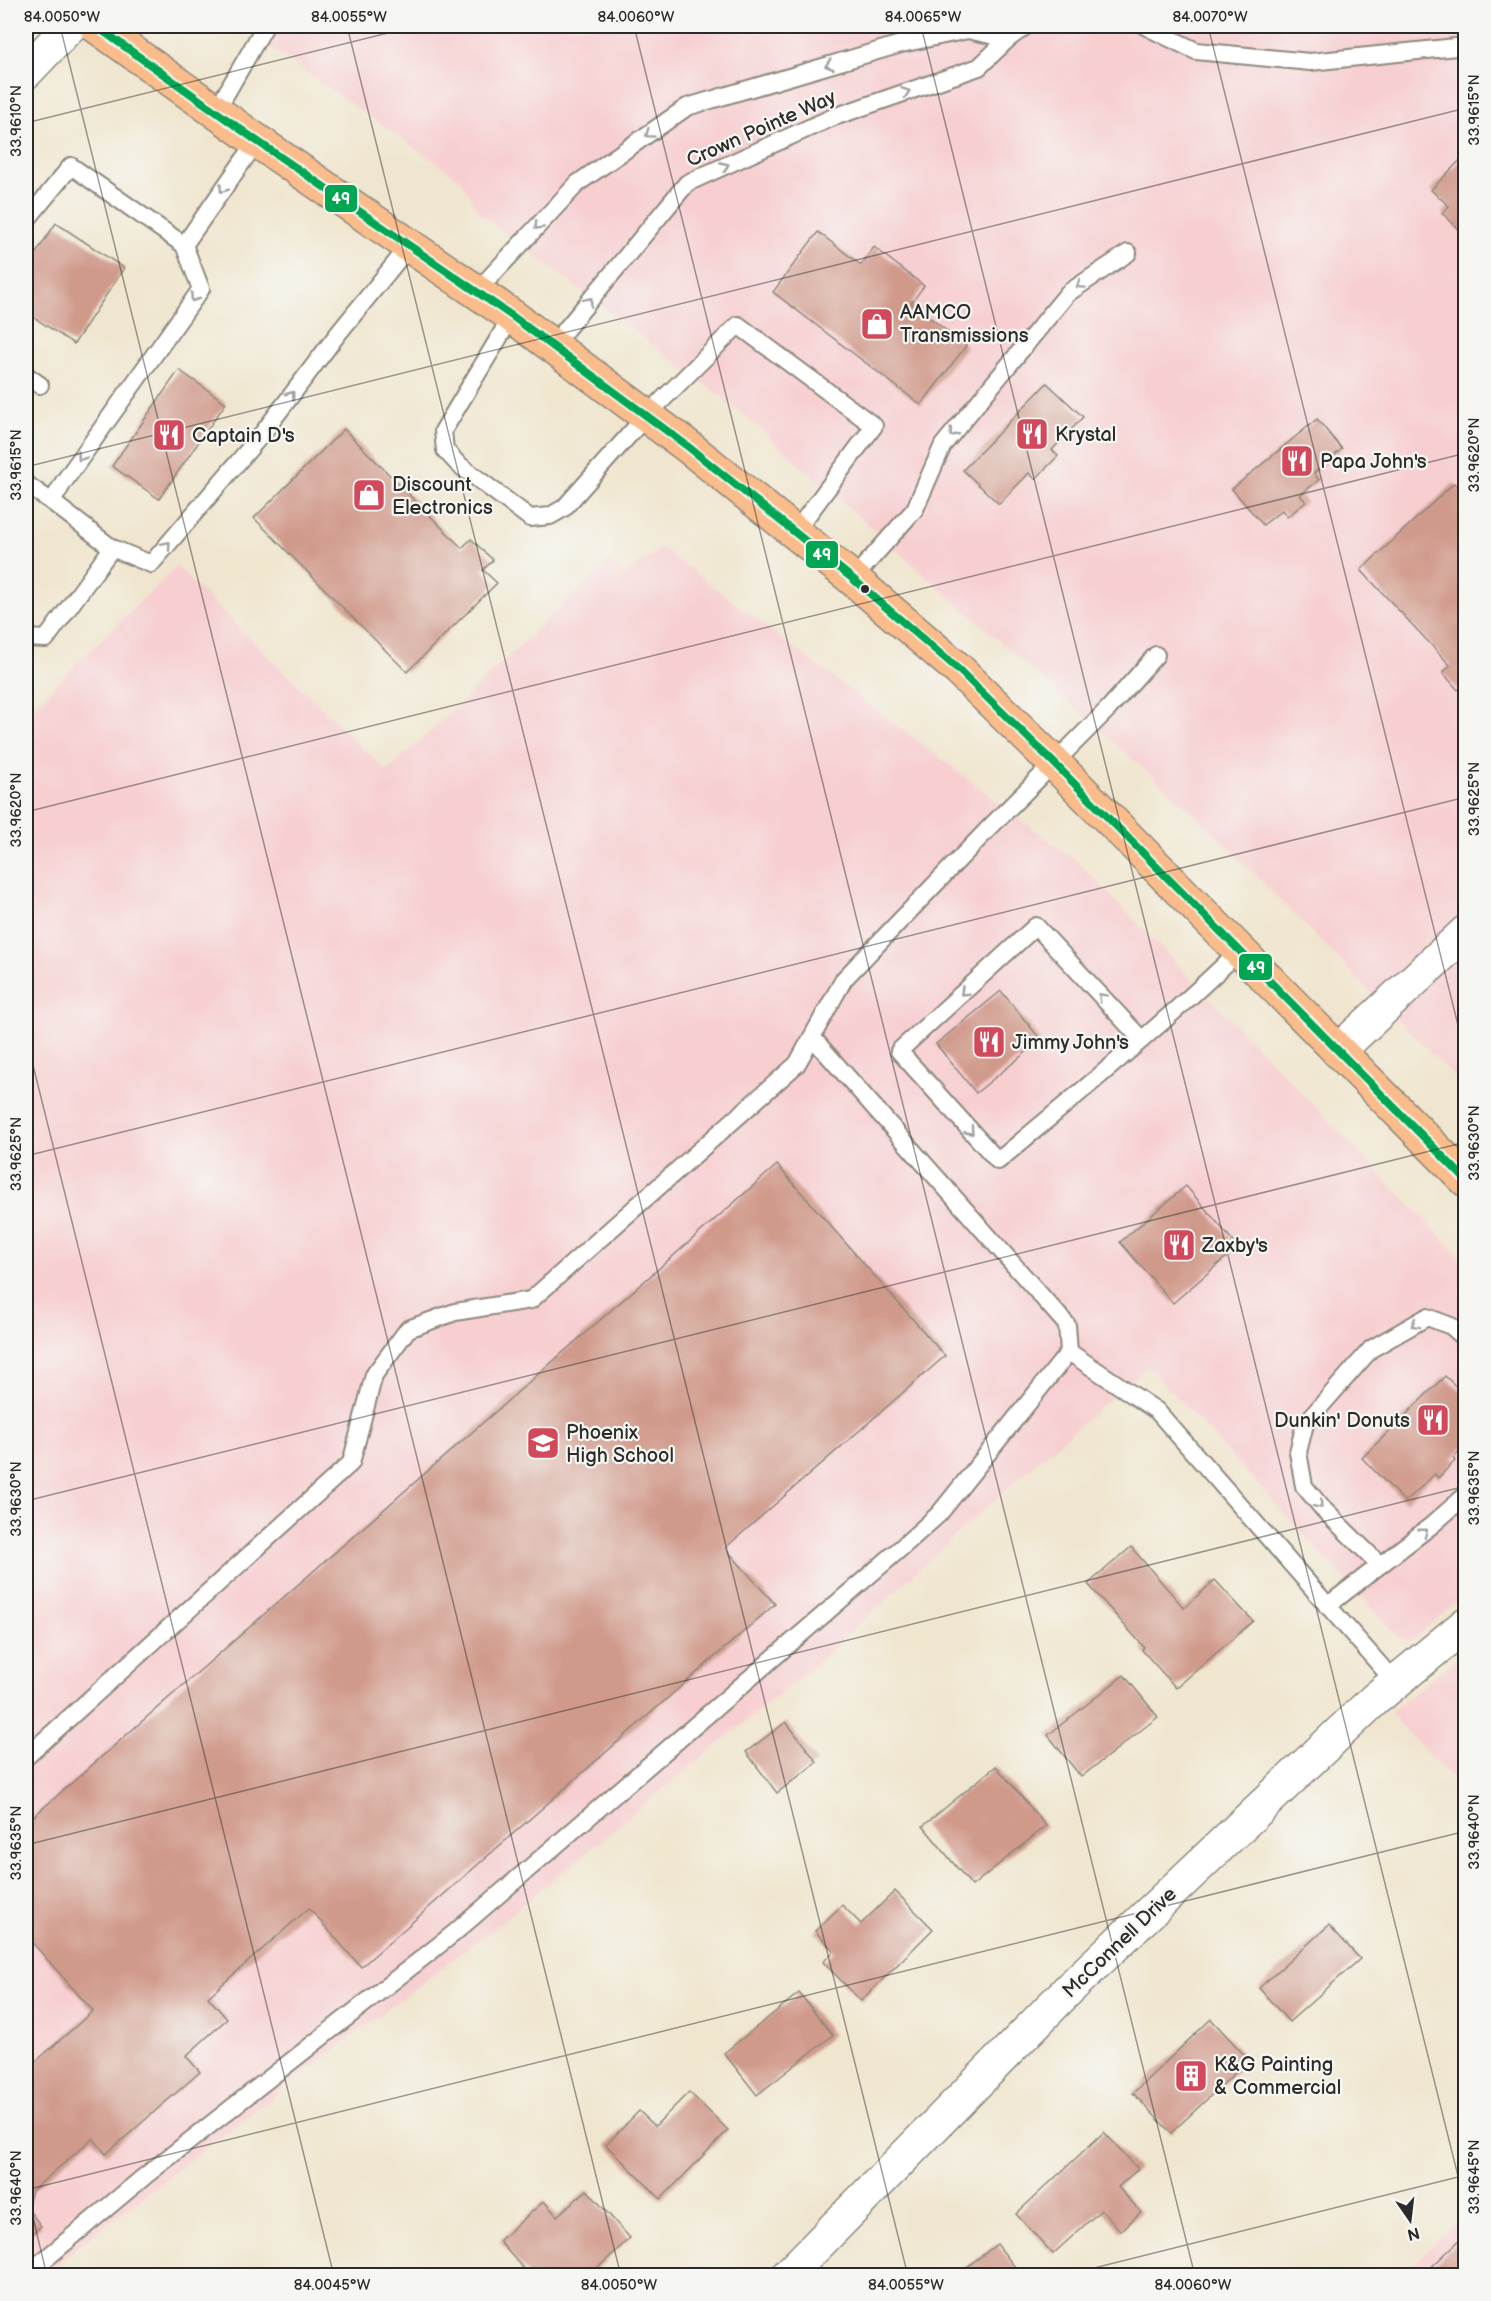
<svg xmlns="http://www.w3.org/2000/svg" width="1491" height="2301" font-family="'Balsamiq Sans',sans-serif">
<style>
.built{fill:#f7cfd1}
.building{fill:#d09a8b}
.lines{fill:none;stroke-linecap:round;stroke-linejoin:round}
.lane-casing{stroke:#8e887d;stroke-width:20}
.street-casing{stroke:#8e887d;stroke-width:36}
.primary-casing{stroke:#8e887d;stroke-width:36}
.lane{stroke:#fff;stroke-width:16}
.street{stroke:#fff;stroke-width:33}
.primary{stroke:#fabc8b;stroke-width:33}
.bus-1-casing{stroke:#f6f6f2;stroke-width:12}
.bus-1{stroke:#00a651;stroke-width:8}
.oneway{stroke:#a0a0a0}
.ticks{fill:none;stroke:#2b2b2b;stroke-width:1.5;stroke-opacity:0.45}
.bus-dot{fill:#2b2b2b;stroke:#f6f6f2;stroke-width:2}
.labels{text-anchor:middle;stroke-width:4.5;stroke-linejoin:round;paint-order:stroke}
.street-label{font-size:20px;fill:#2b2b2b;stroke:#f6f6f2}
.poi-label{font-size:20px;fill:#2b2b2b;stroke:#f6f6f2;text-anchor:start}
.line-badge{stroke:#f6f6f2;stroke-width:2}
.badge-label{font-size:16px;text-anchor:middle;font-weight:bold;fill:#fff}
.neatline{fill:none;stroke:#2b2b2b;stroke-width:2}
.ticks-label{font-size:15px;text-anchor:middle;fill:#2b2b2b}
</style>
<rect width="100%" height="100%" fill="#f6f6f2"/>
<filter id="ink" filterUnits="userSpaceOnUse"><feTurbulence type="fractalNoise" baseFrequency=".0167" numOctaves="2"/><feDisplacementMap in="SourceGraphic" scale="12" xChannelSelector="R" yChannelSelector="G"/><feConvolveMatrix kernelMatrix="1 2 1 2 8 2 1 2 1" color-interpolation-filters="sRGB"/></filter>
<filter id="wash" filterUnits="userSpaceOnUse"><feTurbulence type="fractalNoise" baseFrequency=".008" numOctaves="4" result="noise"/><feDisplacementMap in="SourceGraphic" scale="24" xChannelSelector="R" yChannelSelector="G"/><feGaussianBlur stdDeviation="1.35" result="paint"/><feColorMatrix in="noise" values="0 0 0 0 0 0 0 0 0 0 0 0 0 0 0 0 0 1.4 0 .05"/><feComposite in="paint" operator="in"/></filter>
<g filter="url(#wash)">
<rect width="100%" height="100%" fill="#f0e6cf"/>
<g class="built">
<polygon points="239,26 1465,26 1465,1088 1196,815 737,409 480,214 461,180"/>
<polygon points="662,548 1079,863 1465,1261 1465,1594 1411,1641 1398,1637 1148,1366 1004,1491 817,1663 499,1924 74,2249 46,2275 26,2276 26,714 176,566 387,772 609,561 625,575"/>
<polygon points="1465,1651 1465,1791 1409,1735 1390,1712"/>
<polygon points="1465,2214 1465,2275 1403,2275"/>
</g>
<g id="blocks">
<g class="building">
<polygon points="1466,154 1466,236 1442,213 1449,206 1431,190"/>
<polygon points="56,223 124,268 74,344 26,312 26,268"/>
<polygon points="818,232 861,265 874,247 924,286 911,303 966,346 921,405 773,292"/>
<polygon points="179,370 226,403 159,499 112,466"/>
<polygon points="1047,383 1083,417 1052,450 1058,456 1035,479 1029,473 999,504 963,470"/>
<polygon points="1317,419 1342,449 1314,473 1319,480 1300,495 1306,502 1287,517 1282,510 1263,525 1232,489"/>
<polygon points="344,429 462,548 471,539 493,560 483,570 497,583 407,672 254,518"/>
<polygon points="1454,483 1466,495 1466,683 1458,690 1443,673 1450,665 1361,570"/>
<polygon points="1001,991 1041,1040 976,1093 936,1044"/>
<polygon points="777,1165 945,1356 725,1548 775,1604 361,1967 309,1908 208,1997 227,2019 186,2056 200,2072 106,2154 93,2138 32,2191 27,2208 41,2226 26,2240 26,2070 93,2011 30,1940 26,1944 26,1823"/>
<polygon points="1186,1186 1238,1247 1173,1303 1120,1242"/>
<polygon points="1445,1376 1466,1396 1466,1444 1453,1458 1455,1461 1438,1478 1435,1474 1405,1502 1362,1458"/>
<polygon points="1131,1547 1184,1608 1215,1580 1253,1621 1176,1688 1142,1650 1144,1647 1088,1584"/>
<polygon points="1124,1675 1158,1717 1081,1777 1048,1735"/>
<polygon points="786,1722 817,1762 777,1793 746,1752"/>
<polygon points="996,1766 1046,1826 972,1886 923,1826"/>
<polygon points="895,1891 933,1929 861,2001 823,1962 834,1951 815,1931 842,1905 861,1924"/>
<polygon points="1329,1925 1360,1959 1289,2022 1259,1988"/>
<polygon points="799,1993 833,2035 757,2095 724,2053"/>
<polygon points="1211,2019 1249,2060 1171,2133 1133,2093"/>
<polygon points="689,2092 728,2130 661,2199 606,2145 639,2111 655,2126"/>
<polygon points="1104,2132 1138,2169 1118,2187 1141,2212 1121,2231 1101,2210 1053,2254 1016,2214"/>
<polygon points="587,2190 630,2238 589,2276 530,2276 499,2241 544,2201 557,2216"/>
<polygon points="1466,2234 1466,2276 1422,2276"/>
<polygon points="997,2244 1022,2276 955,2276"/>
</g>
</g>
</g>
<g filter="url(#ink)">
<use href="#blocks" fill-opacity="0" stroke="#8e887d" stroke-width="1.5"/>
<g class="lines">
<defs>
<g id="lane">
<polyline points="1145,26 1196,51 1310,62 1466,46"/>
<polyline points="216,111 265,26"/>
<polyline points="26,221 71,166 184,245 201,289 63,483 52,502 112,548 151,564 262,434 337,335 410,245"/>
<polyline points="184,245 257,141"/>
<polyline points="477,291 578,183 687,107 901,44 968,30 1008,39"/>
<polyline points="512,316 443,431 445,450 458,464 530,518 550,516 564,508 646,416 738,325 874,426 795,532"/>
<polyline points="552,346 687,183 831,118 979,67 1008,39 1026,26"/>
<polyline points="26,375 40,385"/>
<polyline points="26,484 52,502"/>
<polyline points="853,579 915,509 943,445 1068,293 1128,253"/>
<polyline points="26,638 46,639 112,548"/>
<path d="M1142,1040l-106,-114 -137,125 99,110c82,-69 165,-136 241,-210"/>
<polyline points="1069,1352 1157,1411 1394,1681"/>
<polyline points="1380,1565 1323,1509 1304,1486 1298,1452 1305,1424 1371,1349 1427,1317 1451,1326 1466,1339"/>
<polyline points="1327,1606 1432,1525 1466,1495"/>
<polyline points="26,1757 351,1463 374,1375 408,1329 455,1312 531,1300 797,1064 844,979 992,825 1109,708 1156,655"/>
<polyline points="26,2275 145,2176 453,1934 901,1548 939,1514 1069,1352 1067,1325 812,1037"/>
</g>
<g id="street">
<polyline points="26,72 70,26"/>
<polyline points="1338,1051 1466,932"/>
<polyline points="787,2276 1069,1989 1374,1700 1466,1624"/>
</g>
<polyline id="primary" points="96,26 257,141 512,316 686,445 853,579 959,670 1053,762 1466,1180"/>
</defs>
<use href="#lane" class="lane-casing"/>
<use href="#street" class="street-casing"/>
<use href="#primary" class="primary-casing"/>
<use href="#lane" class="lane"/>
<use href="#street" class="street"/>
<use href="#primary" class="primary"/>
<defs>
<polyline id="bus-1" points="96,26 257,141 512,316 686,445 853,579 959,670 1053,762 1466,1180"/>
</defs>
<use href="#bus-1" class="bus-1-casing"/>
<use href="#bus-1" class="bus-1"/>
</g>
<defs><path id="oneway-chevron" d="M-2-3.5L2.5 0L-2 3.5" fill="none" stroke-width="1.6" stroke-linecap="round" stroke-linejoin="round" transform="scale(1.5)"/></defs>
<g class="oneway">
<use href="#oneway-chevron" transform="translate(829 65) rotate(163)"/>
<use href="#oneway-chevron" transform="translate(906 92) rotate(-19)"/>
<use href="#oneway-chevron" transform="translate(649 134) rotate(145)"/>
<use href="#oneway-chevron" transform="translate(725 166) rotate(-24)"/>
<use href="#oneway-chevron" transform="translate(223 189) rotate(125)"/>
<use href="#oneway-chevron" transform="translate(538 226) rotate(133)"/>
<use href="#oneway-chevron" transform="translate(1080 285) rotate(146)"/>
<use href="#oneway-chevron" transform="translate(194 298) rotate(125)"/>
<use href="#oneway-chevron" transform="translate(589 301) rotate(-50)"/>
<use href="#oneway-chevron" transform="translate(291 395) rotate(-53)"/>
<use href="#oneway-chevron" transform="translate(953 433) rotate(129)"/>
<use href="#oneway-chevron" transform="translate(81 457) rotate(125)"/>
<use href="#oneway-chevron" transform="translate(167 545) rotate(-49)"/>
<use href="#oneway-chevron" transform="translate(964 992) rotate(137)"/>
<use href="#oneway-chevron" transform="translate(1102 997) rotate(-133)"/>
<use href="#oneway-chevron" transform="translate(970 1131) rotate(48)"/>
<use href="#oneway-chevron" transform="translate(1415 1324) rotate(151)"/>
<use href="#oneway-chevron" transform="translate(1319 1505) rotate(50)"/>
<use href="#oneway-chevron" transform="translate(1424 1532) rotate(-37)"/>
</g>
</g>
<path class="ticks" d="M60,26l561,2250M347,26l561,2250M634,26l561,2250M921,26l545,2182M1208,26l258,1031M26,123l390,-97M26,467l1440,-359M26,812l1440,-359M26,1037l308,1239M26,1156l1440,-359M26,1501l1440,-359M26,1845l1440,-359M26,2188l21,88M26,2190l1440,-359M1062,2276l404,-101"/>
<defs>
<symbol id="shop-square" viewBox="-11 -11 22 22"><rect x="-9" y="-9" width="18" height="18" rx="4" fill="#d1495b" stroke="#f6f6f2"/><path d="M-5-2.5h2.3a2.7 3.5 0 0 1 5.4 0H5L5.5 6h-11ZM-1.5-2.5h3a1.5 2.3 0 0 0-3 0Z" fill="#fff"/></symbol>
<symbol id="restaurant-square" viewBox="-11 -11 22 22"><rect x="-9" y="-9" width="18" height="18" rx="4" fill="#d1495b" stroke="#f6f6f2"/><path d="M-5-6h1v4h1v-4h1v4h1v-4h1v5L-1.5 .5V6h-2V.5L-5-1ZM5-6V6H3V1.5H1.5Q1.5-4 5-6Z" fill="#fff"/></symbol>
<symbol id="school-square" viewBox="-11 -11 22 22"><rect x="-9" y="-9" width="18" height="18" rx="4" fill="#d1495b" stroke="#f6f6f2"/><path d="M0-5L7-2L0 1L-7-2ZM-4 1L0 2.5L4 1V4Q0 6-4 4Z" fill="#fff"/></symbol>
<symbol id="building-square" viewBox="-11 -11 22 22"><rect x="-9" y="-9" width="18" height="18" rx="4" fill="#d1495b" stroke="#f6f6f2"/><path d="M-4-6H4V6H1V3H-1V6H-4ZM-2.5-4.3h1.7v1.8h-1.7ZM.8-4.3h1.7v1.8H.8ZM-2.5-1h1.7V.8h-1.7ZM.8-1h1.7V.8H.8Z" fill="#fff"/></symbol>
</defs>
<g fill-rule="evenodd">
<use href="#shop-square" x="858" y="305" width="38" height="38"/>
<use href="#restaurant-square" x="1013" y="415" width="38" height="38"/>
<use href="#restaurant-square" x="150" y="416" width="38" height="38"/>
<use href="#restaurant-square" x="1278" y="442" width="38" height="38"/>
<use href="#shop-square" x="350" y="476" width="38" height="38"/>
<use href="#restaurant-square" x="970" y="1023" width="38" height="38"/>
<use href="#restaurant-square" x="1160" y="1226" width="38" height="38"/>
<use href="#restaurant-square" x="1414" y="1401" width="38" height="38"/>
<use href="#school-square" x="524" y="1424" width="38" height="38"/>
<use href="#building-square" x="1172" y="2057" width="38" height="38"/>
</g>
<circle class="bus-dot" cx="865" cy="589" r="5"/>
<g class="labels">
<g class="street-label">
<text transform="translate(761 128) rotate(-24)" y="7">Crown Pointe Way</text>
<text transform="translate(1119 1942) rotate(-44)" y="7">McConnell Drive</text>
</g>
<g class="poi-label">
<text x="900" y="319">AAMCO<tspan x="900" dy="23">Transmissions</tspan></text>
<text x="1055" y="441">Krystal</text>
<text x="192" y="442">Captain D's</text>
<text x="1320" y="468">Papa John's</text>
<text x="392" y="491">Discount<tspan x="392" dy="23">Electronics</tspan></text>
<text x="1012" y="1049">Jimmy John's</text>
<text x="1202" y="1252">Zaxby's</text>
<text x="1410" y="1427" text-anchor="end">Dunkin' Donuts</text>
<text x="566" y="1439">Phoenix<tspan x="566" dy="23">High School</tspan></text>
<text x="1214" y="2071">K&amp;G Painting<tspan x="1214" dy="23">&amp; Commercial</tspan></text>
</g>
</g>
<g class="line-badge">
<rect x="324" y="184" width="34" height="29" rx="6" fill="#00a651"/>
<rect x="805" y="540" width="34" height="29" rx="6" fill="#00a651"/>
<rect x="1238" y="953" width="35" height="28" rx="6" fill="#00a651"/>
</g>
<g class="badge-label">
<text x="341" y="204">49</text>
<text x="822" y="560">49</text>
<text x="1256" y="973">49</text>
</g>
<rect width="1491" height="2301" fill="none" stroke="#f6f6f2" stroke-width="66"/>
<g transform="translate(1410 2220) rotate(166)" stroke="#f6f6f2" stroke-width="4.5" paint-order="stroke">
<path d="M0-4.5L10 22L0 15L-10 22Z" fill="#2b2b2b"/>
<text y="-9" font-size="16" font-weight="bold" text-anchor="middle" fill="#2b2b2b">N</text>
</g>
<rect x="33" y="33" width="1425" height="2235" class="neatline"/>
<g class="ticks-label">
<text x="62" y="22">84.0050°W</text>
<text x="349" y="22">84.0055°W</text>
<text x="636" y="22">84.0060°W</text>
<text x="923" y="22">84.0065°W</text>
<text x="1210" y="22">84.0070°W</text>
<text transform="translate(1474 110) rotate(-90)" y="5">33.9615°N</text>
<text transform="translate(16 121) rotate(-90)" y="5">33.9610°N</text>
<text transform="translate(1474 455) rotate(-90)" y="5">33.9620°N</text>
<text transform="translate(16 465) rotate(-90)" y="5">33.9615°N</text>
<text transform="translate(1474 799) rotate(-90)" y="5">33.9625°N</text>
<text transform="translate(16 810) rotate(-90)" y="5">33.9620°N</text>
<text transform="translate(1474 1143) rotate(-90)" y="5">33.9630°N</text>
<text transform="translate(16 1154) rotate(-90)" y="5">33.9625°N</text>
<text transform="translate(1474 1488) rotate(-90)" y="5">33.9635°N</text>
<text transform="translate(16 1499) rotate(-90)" y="5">33.9630°N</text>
<text transform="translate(1474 1832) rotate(-90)" y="5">33.9640°N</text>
<text transform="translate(16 1843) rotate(-90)" y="5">33.9635°N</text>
<text transform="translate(1474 2177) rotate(-90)" y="5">33.9645°N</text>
<text transform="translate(16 2188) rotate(-90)" y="5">33.9640°N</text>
<text x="332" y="2290">84.0045°W</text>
<text x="619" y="2290">84.0050°W</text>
<text x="906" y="2290">84.0055°W</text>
<text x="1193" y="2290">84.0060°W</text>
</g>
</svg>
